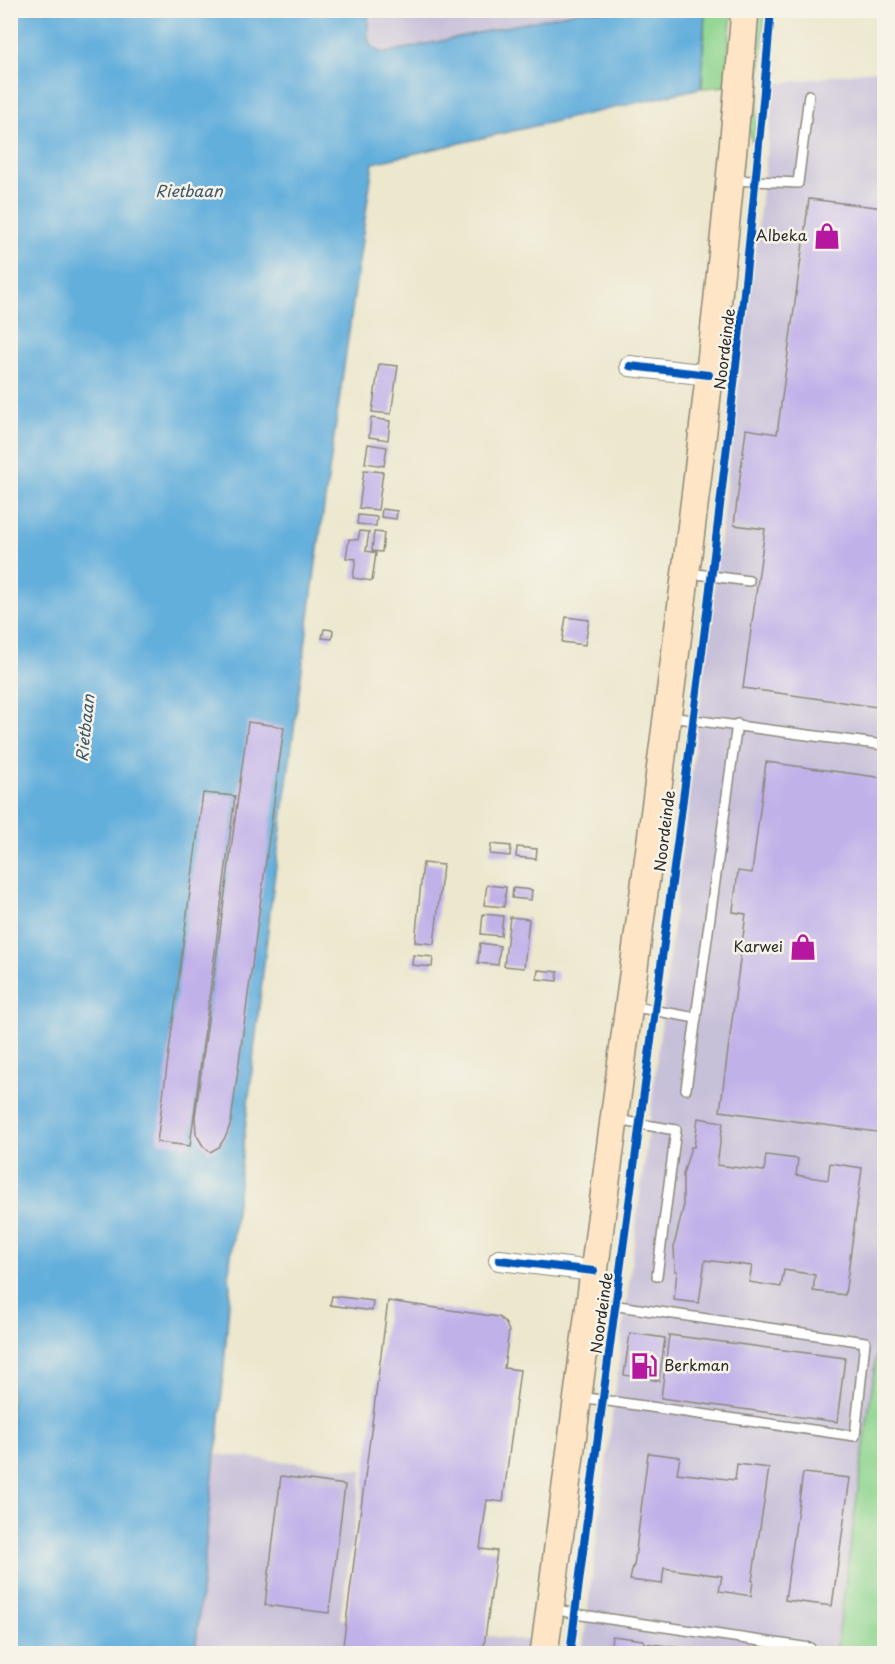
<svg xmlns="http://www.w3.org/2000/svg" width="895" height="1664" font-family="'Playpen Sans',sans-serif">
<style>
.industrial{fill:#c7c0d9}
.green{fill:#8ed58f;stroke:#5c805d;stroke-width:1.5}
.water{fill:#63afdc;stroke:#476d84;stroke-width:1.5}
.building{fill:#c1b1e9}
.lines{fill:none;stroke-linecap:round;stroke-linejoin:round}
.lane-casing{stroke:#8c897c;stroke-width:12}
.street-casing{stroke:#8c897c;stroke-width:22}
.secondary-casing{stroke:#8c897c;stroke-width:30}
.lane{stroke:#fff;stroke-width:9}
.street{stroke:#fff;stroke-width:20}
.secondary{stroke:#fde5c5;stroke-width:27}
.cycleway-casing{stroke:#f7f3e8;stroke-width:11}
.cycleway{stroke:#0057b8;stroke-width:8}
.labels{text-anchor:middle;stroke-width:5;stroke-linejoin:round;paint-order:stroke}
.poi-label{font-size:15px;fill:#2b2b2b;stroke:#f7f3e8;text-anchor:end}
.street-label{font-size:15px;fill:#2b2b2b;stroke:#f7f3e8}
.water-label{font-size:16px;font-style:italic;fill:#3f5969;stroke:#f7f3e8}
</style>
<rect width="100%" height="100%" fill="#f7f3e8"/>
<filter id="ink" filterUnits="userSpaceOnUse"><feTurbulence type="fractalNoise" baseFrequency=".0167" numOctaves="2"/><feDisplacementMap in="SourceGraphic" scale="12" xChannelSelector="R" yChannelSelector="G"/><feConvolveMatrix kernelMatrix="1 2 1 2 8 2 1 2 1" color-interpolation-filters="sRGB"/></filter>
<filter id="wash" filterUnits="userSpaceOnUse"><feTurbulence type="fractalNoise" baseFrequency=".008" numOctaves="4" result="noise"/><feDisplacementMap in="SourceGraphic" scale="24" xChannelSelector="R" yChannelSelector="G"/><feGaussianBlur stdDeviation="1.35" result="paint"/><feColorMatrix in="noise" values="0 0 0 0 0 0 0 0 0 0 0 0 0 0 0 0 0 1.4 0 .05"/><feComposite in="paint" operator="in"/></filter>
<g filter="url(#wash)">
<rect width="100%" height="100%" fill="#ece7cd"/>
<g class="industrial">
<polygon points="366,11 618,11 364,71"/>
<polygon points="884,69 884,1653 582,1654 651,1109 775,84"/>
<polygon points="215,1454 363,1470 340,1619 533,1641 531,1654 195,1654"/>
</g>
<g class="green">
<polygon points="705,11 732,11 725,86 702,88"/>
<polygon points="757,11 765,11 754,142 752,142 748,128"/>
<polygon points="884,1298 884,1653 836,1653"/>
</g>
<path class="water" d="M11,11h358c-1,18 -7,39 16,42l196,-42h124l-4,77 -328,75 -57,400 -46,348 -41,361 1,17 -12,154 -3,11 -20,199 -184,1z"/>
<g id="blocks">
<g class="building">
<polygon points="809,199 884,208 884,708 743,688 765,529 734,525 746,429 777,434"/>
<polygon points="379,364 398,366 391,414 372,412"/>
<polygon points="371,418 390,421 388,440 369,437"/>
<polygon points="368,444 387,447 384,466 365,463"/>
<polygon points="364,470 383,472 378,510 359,508"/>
<polygon points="382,509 397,511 396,519 381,517"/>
<polygon points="358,515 377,517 376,526 357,524"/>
<polygon points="360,531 369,532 366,551 376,553 372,581 353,578 356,559 346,558 349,539 358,540"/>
<polygon points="374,532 384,533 382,552 372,551"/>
<polygon points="566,617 589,620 585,645 562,642"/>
<polygon points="324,629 333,630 332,639 322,638"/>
<polygon points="248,722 284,727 231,1122 226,1136 219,1147 210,1152 203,1146 196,1134 195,1117"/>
<polygon points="766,762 884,778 884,1133 720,1111 746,914 733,912 733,910 738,871 752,873"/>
<polygon points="203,793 235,796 190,1146 157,1142"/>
<polygon points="491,844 511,846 510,856 490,854"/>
<polygon points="517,847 537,849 536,859 516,857"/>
<polygon points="423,863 443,865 434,944 415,942"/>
<polygon points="487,885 506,887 504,907 484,905"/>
<polygon points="513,888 532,890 531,900 512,898"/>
<polygon points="483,914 503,916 501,936 481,934"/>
<polygon points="510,917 529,919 524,968 504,966"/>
<polygon points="480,943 500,946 498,965 478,963"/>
<polygon points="413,955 433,957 432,967 412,965"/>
<polygon points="538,970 558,972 557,981 537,979"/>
<polygon points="698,1118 723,1122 717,1165 764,1171 766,1155 798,1159 796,1175 828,1180 830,1163 862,1168 845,1295 813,1291 815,1275 784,1270 781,1287 749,1282 752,1266 705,1260 699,1303 674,1300 677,1271 675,1271 674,1245 683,1209 683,1174 691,1147 694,1147"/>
<polygon points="332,1296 373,1301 372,1311 330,1305"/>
<polygon points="388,1301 499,1317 506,1324 509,1331 504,1368 520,1370 503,1502 487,1500 480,1549 497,1551 483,1653 342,1653"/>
<polygon points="630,1333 665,1338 659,1381 624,1375"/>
<polygon points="669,1335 845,1358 837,1422 661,1398"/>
<polygon points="648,1453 680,1457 677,1473 735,1480 737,1464 769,1468 752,1581 753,1581 751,1596 719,1591 722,1576 684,1571 664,1568 662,1584 630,1580 633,1566 634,1566"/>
<polygon points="803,1473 850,1478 832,1606 785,1600"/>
<polygon points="281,1476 345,1485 329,1613 265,1605"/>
<polygon points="612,1636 643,1640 644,1643 712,1652 712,1653 610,1653"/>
</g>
</g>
</g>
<g filter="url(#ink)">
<use href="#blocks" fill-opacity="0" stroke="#8c897c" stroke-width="1.5"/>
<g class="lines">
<defs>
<g id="lane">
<polyline points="732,180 798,183 809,95"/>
<polyline points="689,573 749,581"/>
<polyline points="670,717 884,745"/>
<polyline points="630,1006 696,1018"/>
<polyline points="686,1089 737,724"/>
<polyline points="616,1120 676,1130 657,1276"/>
<polyline points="580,1397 855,1436 865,1342 591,1302"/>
<polyline points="552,1608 575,1614 810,1648"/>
</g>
<g id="street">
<polyline points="630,366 709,375"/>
<polyline points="499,1260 594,1271"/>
</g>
<path id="secondary" d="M544,1654c30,-234 61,-468 92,-702 42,-313 84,-626 109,-942"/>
</defs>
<use href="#lane" class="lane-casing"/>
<use href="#street" class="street-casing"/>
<use href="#secondary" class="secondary-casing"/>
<use href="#lane" class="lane"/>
<use href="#street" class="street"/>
<use href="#secondary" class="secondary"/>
<defs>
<g id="cycleway">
<polyline points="630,366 709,375"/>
<polyline points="499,1260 594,1271"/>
<path d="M570,1654c68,-548 155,-1094 201,-1644"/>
</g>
</defs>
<use href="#cycleway" class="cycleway-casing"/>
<use href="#cycleway" class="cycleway"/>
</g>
</g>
<defs>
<symbol id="shop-bare" viewBox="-9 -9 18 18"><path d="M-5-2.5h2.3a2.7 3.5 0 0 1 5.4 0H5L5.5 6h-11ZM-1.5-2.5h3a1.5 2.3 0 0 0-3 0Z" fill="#b5179e" stroke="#f7f3e8" stroke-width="2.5" paint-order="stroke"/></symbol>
<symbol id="fuel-bare" viewBox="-9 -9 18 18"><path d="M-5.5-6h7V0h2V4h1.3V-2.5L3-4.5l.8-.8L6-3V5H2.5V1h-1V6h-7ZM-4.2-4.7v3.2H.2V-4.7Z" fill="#b5179e" stroke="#f7f3e8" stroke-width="2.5" paint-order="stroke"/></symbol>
</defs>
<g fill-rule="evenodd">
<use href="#shop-bare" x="808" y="217" width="38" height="38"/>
<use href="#shop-bare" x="784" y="928" width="38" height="38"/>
<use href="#fuel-bare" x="625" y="1347" width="38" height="38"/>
</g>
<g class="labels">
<g class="poi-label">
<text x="807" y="241">Albeka</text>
<text x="783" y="952">Karwei</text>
<text x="664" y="1371" text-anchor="start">Berkman</text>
</g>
<g class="street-label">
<text transform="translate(725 349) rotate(-83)" y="5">Noordeinde</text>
<text transform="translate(665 831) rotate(-83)" y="5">Noordeinde</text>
<text transform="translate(602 1313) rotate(-82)" y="5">Noordeinde</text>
</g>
<g class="water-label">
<text x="189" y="197">Rietbaan</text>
<text transform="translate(85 728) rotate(-84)" y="6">Rietbaan</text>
</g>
</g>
<rect width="895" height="1664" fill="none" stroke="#f7f3e8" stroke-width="36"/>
</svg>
